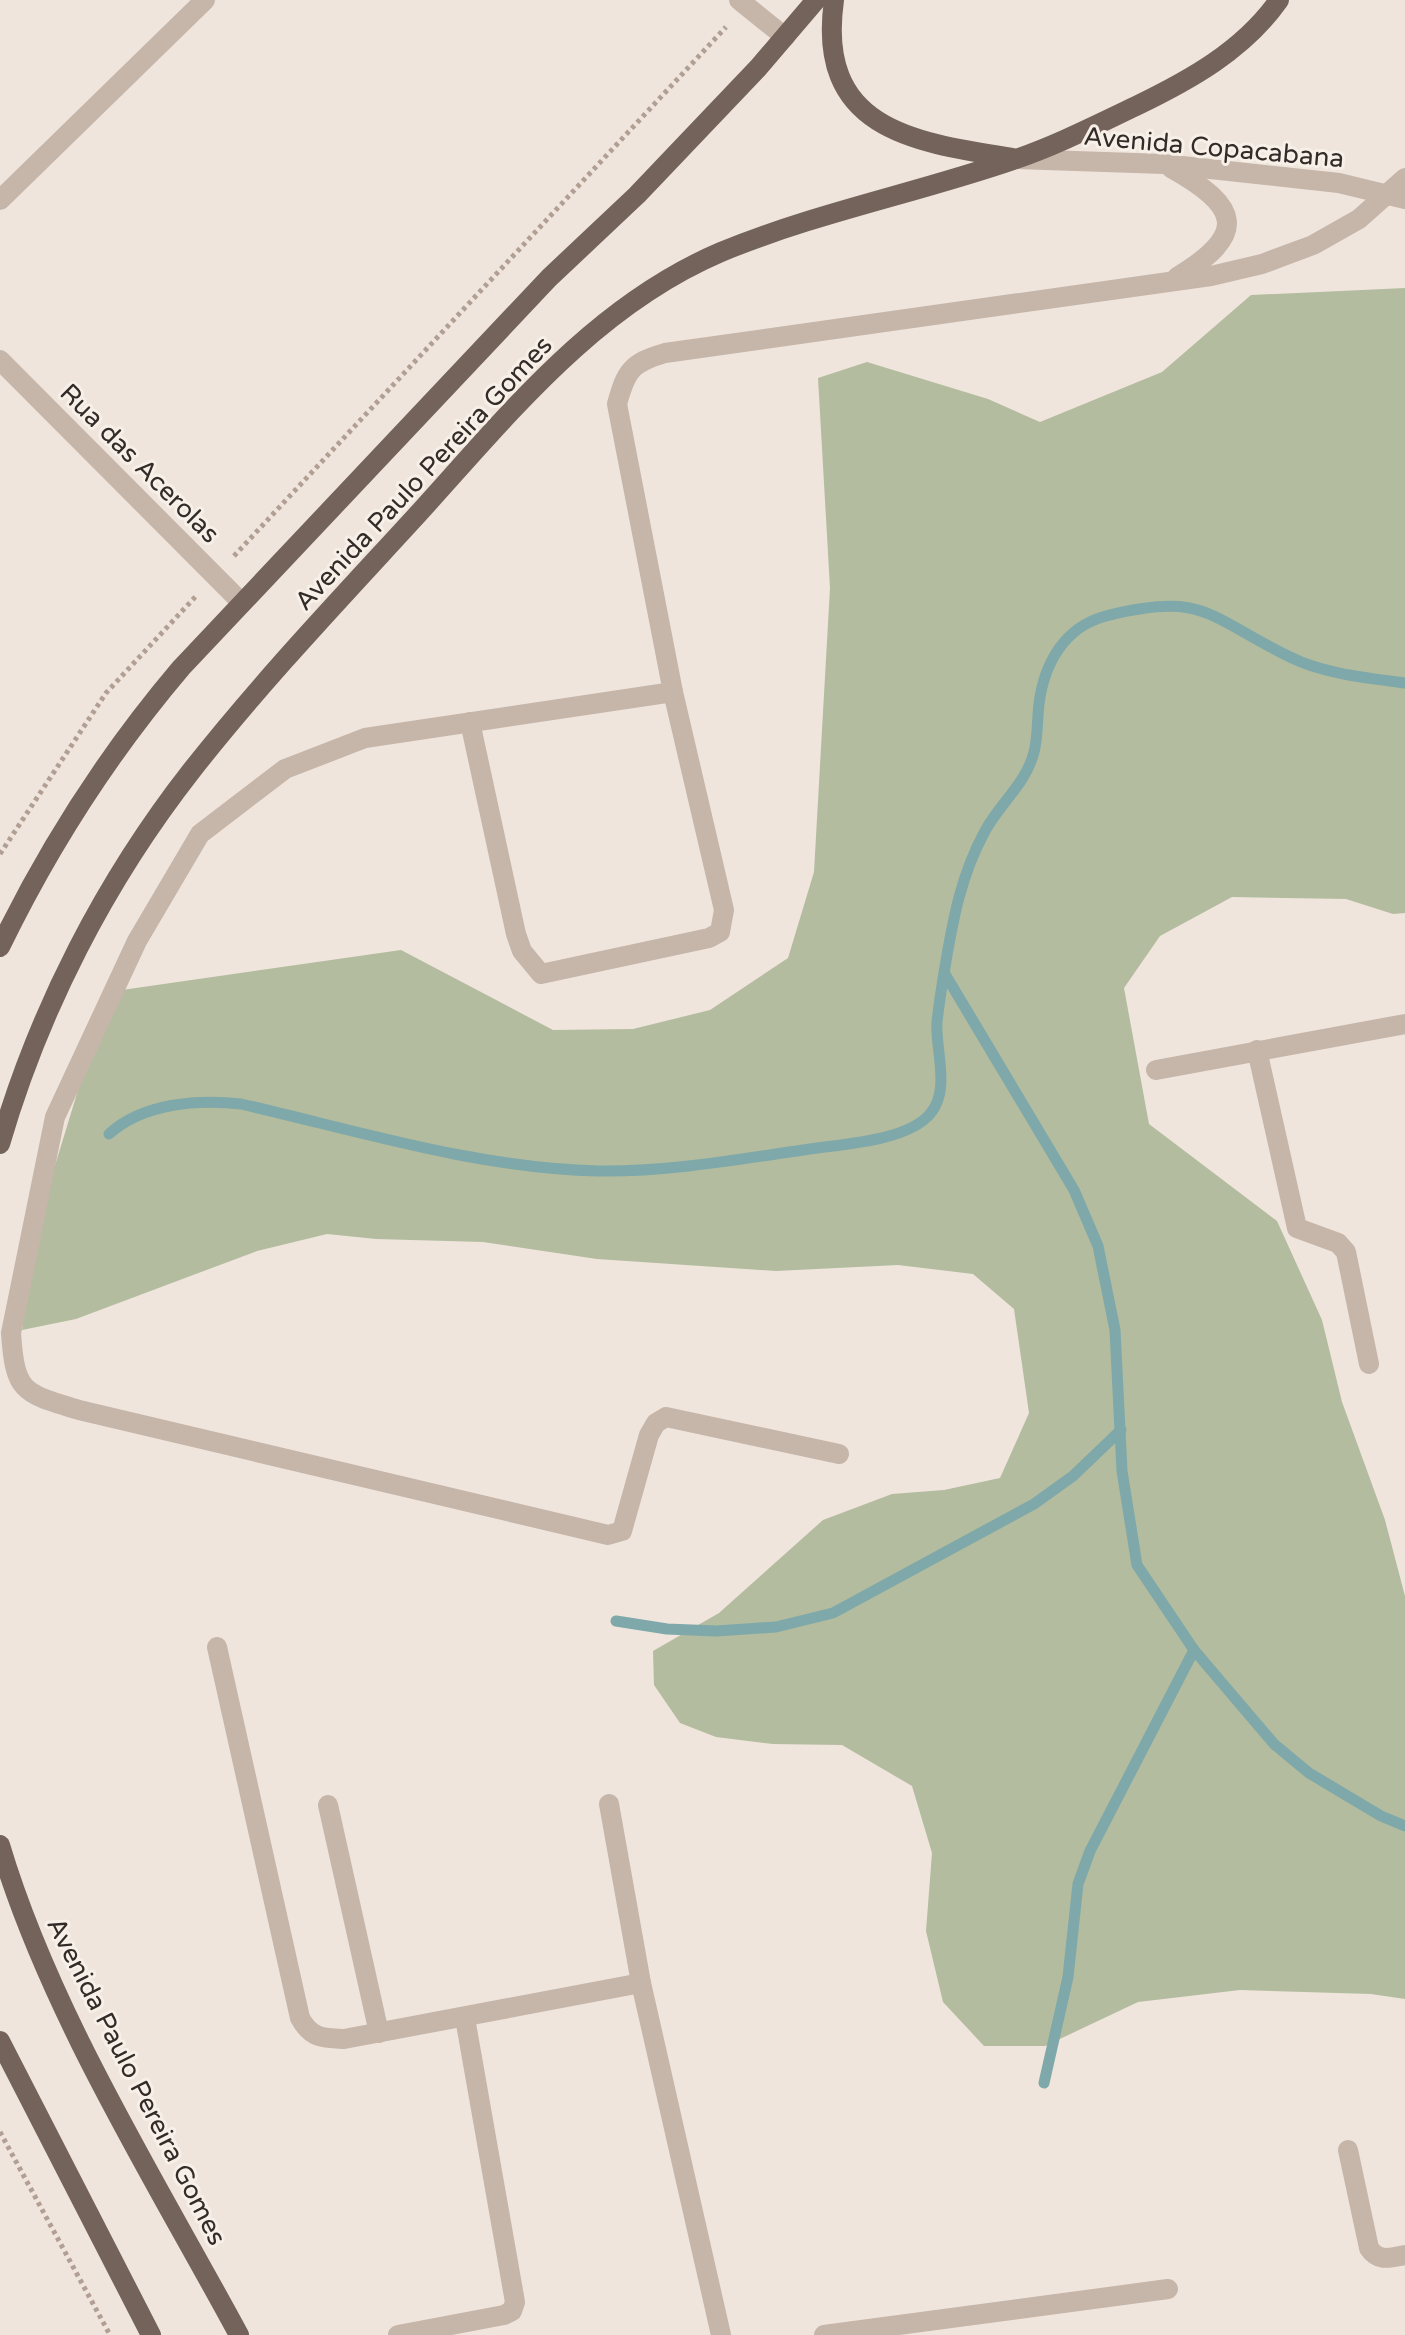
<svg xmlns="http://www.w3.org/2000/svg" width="1405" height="2335" font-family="'Varela Round',sans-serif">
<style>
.green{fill:#b3bc9e}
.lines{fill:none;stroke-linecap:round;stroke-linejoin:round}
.stream{stroke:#7ea8a9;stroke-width:11}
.path{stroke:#b19f94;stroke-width:5;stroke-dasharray:4 4;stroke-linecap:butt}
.minor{stroke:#c6b5a9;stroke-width:20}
.major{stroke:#74635b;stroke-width:20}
.labels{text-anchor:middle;stroke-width:6;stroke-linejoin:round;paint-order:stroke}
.street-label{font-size:26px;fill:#342b28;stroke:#f7f0e8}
</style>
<rect width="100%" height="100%" fill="#efe5dc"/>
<polygon class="green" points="1405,288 1405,913 1393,914 1346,899 1232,897 1160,936 1124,988 1149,1124 1277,1221 1322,1320 1342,1402 1385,1520 1405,1596 1405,1999 1371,1994 1240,1990 1138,2002 1045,2046 984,2046 943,2002 926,1931 932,1853 912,1786 842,1745 773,1744 716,1737 680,1723 654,1685 653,1651 719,1613 823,1520 892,1494 944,1490 1000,1478 1029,1413 1014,1309 973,1274 898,1265 776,1271 597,1259 483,1242 376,1239 327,1234 257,1251 76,1319 22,1330 35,1231 108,992 401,950 553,1030 633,1029 710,1010 788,958 814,872 830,588 818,378 867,362 988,399 1040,422 1162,372 1251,295"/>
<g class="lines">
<g class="stream">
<polyline points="945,974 1074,1190 1098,1246 1115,1330 1122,1471 1137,1565 1194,1650 1274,1744 1309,1773 1381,1816 1405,1826"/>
<path d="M109,1134c34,-31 89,-35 132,-30 118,27 235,64 357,67 71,1 142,-12 212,-22 33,-5 97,-8 120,-35 21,-24 5,-64 7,-92 2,-19 5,-37 8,-55 8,-48 16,-92 40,-136 15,-28 41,-47 49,-79 4,-15 3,-32 5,-48 5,-40 25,-77 67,-88 99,-25 102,1 184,41 34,17 78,21 115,26"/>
<polyline points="616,1621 667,1629 716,1631 776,1627 833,1613 1034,1504 1073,1476 1121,1430"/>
<polyline points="1044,2083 1068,1977 1078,1884 1090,1851 1194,1650"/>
</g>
<g class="path">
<polyline points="234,556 726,27"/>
<polyline points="0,854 106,693 197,595"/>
<polyline points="0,2132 110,2335"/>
</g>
<g class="minor">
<polyline points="739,0 785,37"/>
<polyline points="1016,159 1164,164 1339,183 1405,199"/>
<path d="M1171,168c70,39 77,66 6,109"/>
<polyline points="0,200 205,0"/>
<polyline points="0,360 242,603"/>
<path d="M673,692l-308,46 -80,31 -85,65 -63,107 -82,176 -44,216c4,60 12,60 68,77l529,125 14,-4 27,-96 7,-12 10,-6 173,37"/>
<path d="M470,722l46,212 6,17 19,23 168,-36 11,-6 4,-22 -51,-218 -56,-288c9,-33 14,-41 48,-51l546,-77 51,-12 51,-19 46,-26 46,-41"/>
<polyline points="1257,1050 1297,1228 1338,1243 1346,1252 1369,1364"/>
<polyline points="1156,1070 1405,1024"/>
<path d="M217,1647l83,371c11,20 22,20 44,21l297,-56"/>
<polyline points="609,1804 641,1983 721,2335"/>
<polyline points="328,1805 379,2033"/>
<path d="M1348,2150l21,98c9,14 21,10 36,7"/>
<polyline points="398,2335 504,2315 512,2311 515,2302 465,2018"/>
<polyline points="824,2335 1168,2289"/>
</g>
<g class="major">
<path d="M834,0c-18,128 76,142 178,158"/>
<path d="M0,947c49,-101 108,-193 181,-279l368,-390 88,-83 121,-127 58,-68"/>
<path d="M0,1144c39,-134 105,-263 192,-374 70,-89 149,-172 226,-256 90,-99 176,-208 303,-262 94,-39 196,-59 292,-92 42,-14 83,-35 123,-54 54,-26 108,-56 143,-106"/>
<path d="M0,1845c50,168 156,336 239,490"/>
<polyline points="0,2041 151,2335"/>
</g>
</g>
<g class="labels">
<g class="street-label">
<text transform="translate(1214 147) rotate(5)" y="9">Avenida Copacabana</text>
<text transform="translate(140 463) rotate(45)" y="9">Rua das Acerolas</text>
<text transform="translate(423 473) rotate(-47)" y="9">Avenida Paulo Pereira Gomes</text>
<text transform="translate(137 2081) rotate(63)" y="9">Avenida Paulo Pereira Gomes</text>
</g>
</g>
</svg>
